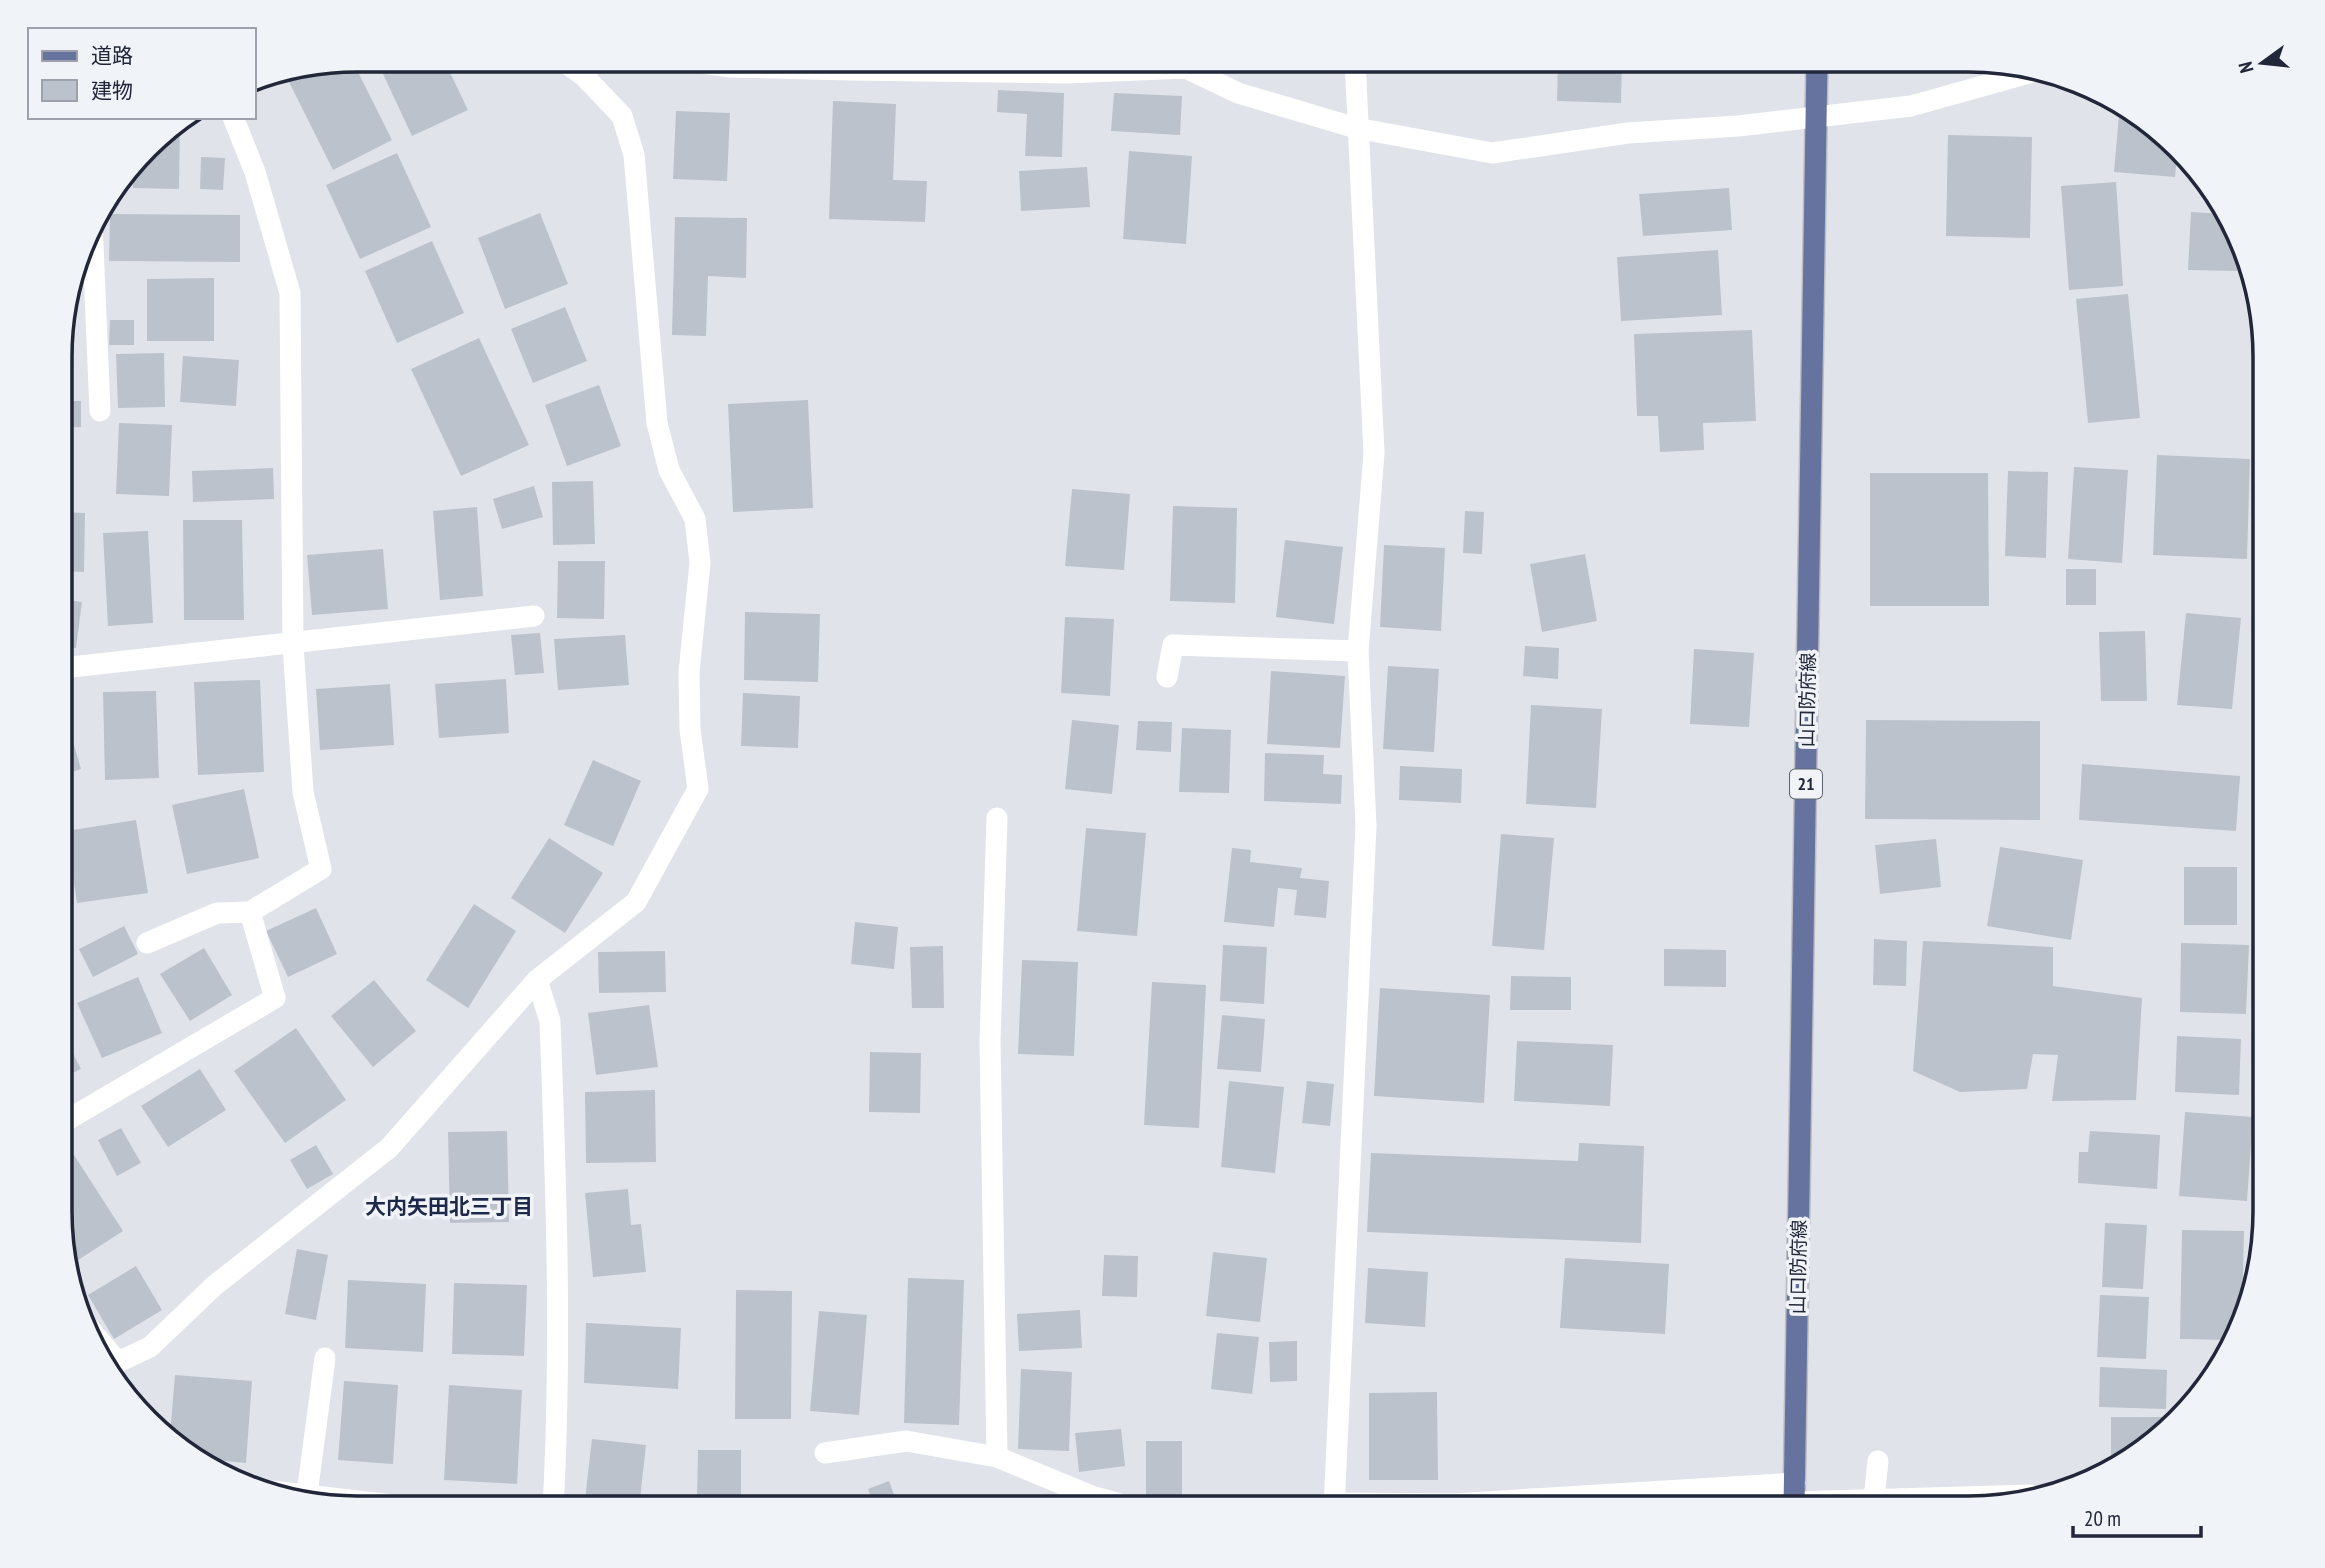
<svg xmlns="http://www.w3.org/2000/svg" width="2325" height="1568" font-family="'PT Sans Narrow','Noto Sans JP',sans-serif">
<style>
.building{fill:#bcc2cb}
.lines{fill:none;stroke-linecap:round;stroke-linejoin:round}
.primary-casing{stroke:#bcbec4;stroke-width:24}
.lane{stroke:#fff;stroke-width:21}
.street{stroke:#fff;stroke-width:21}
.primary{stroke:#66739e;stroke-width:21}
.labels{text-anchor:middle;stroke-width:7;stroke-linejoin:round;paint-order:stroke}
.shield{fill:#f0f3f7;stroke:#5f6472;stroke-width:2}
.shield-label{font-size:18px;font-weight:bold;fill:#212739}
.street-label{font-size:19px;fill:#212739;stroke:#f0f3f7}
.neighbourhood-label{font-size:21px;font-weight:bold;fill:#1e284a;stroke:#f0f3f7}
.rim{fill:none;stroke:#212739;stroke-width:3.5}
</style>
<rect width="100%" height="100%" fill="#e0e4ea"/>
<g class="building">
<polygon points="352,60 392,140 333,170 285,74"/>
<polygon points="381,60 444,60 468,110 412,136 377,61"/>
<polygon points="1558,60 1622,60 1621,103 1557,101"/>
<polygon points="998,90 1064,93 1062,157 1025,156 1027,114 997,112"/>
<polygon points="1114,93 1182,96 1180,135 1111,131"/>
<polygon points="833,101 896,104 893,180 927,181 925,222 829,219"/>
<polygon points="2120,103 2134,110 2177,156 2175,177 2114,172"/>
<polygon points="676,111 730,113 727,181 673,179"/>
<polygon points="180,122 179,189 133,188 133,169 160,134"/>
<polygon points="1948,135 2032,137 2030,238 1946,236"/>
<polygon points="1129,151 1192,156 1186,244 1123,239"/>
<polygon points="397,153 431,227 360,259 326,185"/>
<polygon points="201,157 225,158 223,190 200,189"/>
<polygon points="1087,167 1090,207 1021,211 1019,171"/>
<polygon points="2116,182 2123,286 2069,290 2061,186"/>
<polygon points="1729,188 1732,230 1643,236 1639,194"/>
<polygon points="2191,212 2228,214 2238,250 2237,271 2188,270"/>
<polygon points="540,213 568,284 505,309 478,238"/>
<polygon points="110,214 240,215 240,262 109,261"/>
<polygon points="675,217 747,218 746,278 708,276 706,336 672,335"/>
<polygon points="432,241 464,313 397,343 365,271"/>
<polygon points="1718,250 1722,315 1621,321 1617,257"/>
<polygon points="214,278 214,341 147,341 147,279"/>
<polygon points="2128,294 2140,418 2088,423 2076,299"/>
<polygon points="565,307 587,361 533,383 511,329"/>
<polygon points="63,314 74,315 74,368 62,368"/>
<polygon points="110,320 134,320 134,345 109,345"/>
<polygon points="1752,330 1756,421 1703,423 1704,450 1660,452 1658,416 1637,416 1634,334"/>
<polygon points="479,338 529,445 461,476 411,369"/>
<polygon points="164,353 165,407 118,408 116,354"/>
<polygon points="183,356 239,360 236,406 180,402"/>
<polygon points="599,385 621,446 567,466 545,405"/>
<polygon points="808,400 813,508 733,512 728,404"/>
<polygon points="62,401 81,401 81,427 62,428"/>
<polygon points="119,423 172,425 169,496 116,494"/>
<polygon points="2157,455 2250,459 2247,559 2153,555"/>
<polygon points="2074,467 2128,470 2122,563 2068,559"/>
<polygon points="273,468 274,499 193,502 192,471"/>
<polygon points="2008,471 2048,472 2046,558 2005,556"/>
<polygon points="1870,473 1988,473 1989,606 1870,606"/>
<polygon points="593,481 595,544 553,545 552,482"/>
<polygon points="534,486 543,517 502,529 493,499"/>
<polygon points="1072,489 1130,494 1124,570 1065,566"/>
<polygon points="1173,506 1237,508 1235,603 1170,601"/>
<polygon points="477,507 483,596 440,600 433,511"/>
<polygon points="1465,511 1484,512 1482,554 1463,553"/>
<polygon points="62,512 85,513 84,572 62,571"/>
<polygon points="183,520 242,520 244,620 184,620"/>
<polygon points="148,531 153,623 108,626 103,533"/>
<polygon points="1285,540 1343,547 1334,624 1276,617"/>
<polygon points="1384,545 1445,548 1441,631 1380,627"/>
<polygon points="383,549 388,609 312,615 307,555"/>
<polygon points="1585,554 1597,621 1542,632 1530,564"/>
<polygon points="558,561 605,561 604,619 557,618"/>
<rect x="2066" y="569" width="30" height="36"/>
<polygon points="62,599 82,602 76,648 62,646"/>
<polygon points="745,612 820,614 818,682 744,680"/>
<polygon points="2186,613 2241,618 2232,709 2177,705"/>
<polygon points="1065,617 1114,619 1110,696 1061,693"/>
<polygon points="2145,631 2147,701 2101,701 2099,632"/>
<polygon points="540,633 544,673 515,675 511,635"/>
<polygon points="625,635 629,685 558,690 554,639"/>
<polygon points="1525,646 1559,648 1558,679 1523,676"/>
<polygon points="1694,649 1754,653 1749,727 1690,724"/>
<polygon points="1388,666 1439,669 1434,752 1383,749"/>
<polygon points="1271,671 1345,676 1340,748 1267,744"/>
<polygon points="506,679 509,733 439,738 435,684"/>
<polygon points="260,680 264,772 198,775 194,682"/>
<polygon points="390,684 394,745 320,750 316,689"/>
<polygon points="156,691 159,778 105,780 103,692"/>
<polygon points="743,693 800,696 798,748 741,746"/>
<polygon points="62,704 81,769 62,775"/>
<polygon points="1531,705 1602,709 1596,808 1526,804"/>
<polygon points="1072,720 1119,725 1112,794 1065,789"/>
<polygon points="1866,720 2040,721 2040,820 1865,819"/>
<polygon points="1138,721 1172,722 1171,752 1136,750"/>
<polygon points="1182,728 1231,730 1229,793 1179,792"/>
<polygon points="1265,753 1324,755 1323,774 1342,775 1341,804 1264,801"/>
<polygon points="593,760 641,781 613,846 564,825"/>
<polygon points="2082,764 2240,776 2236,831 2079,820"/>
<polygon points="1400,766 1462,769 1461,803 1399,800"/>
<polygon points="244,789 259,858 187,874 172,805"/>
<polygon points="136,820 148,893 77,903 66,831"/>
<polygon points="1086,828 1146,833 1137,936 1077,931"/>
<polygon points="1501,834 1554,838 1544,950 1492,946"/>
<polygon points="549,838 603,873 565,933 511,898"/>
<polygon points="1936,839 1941,887 1880,894 1875,845"/>
<polygon points="2000,847 2083,860 2071,940 1987,926"/>
<polygon points="1232,848 1251,850 1250,862 1302,868 1300,878 1329,881 1326,918 1294,915 1297,890 1278,888 1274,927 1224,922"/>
<rect x="2184" y="867" width="53" height="58"/>
<polygon points="474,904 516,931 468,1008 426,980"/>
<polygon points="316,908 337,954 288,977 266,931"/>
<polygon points="855,922 898,927 894,969 851,964"/>
<polygon points="124,926 138,954 93,977 79,949"/>
<polygon points="1874,939 1907,941 1906,986 1873,985"/>
<polygon points="1923,941 2053,947 2053,986 2142,998 2136,1100 2052,1101 2058,1055 2033,1054 2027,1089 1960,1092 1913,1071"/>
<polygon points="2181,943 2249,945 2246,1014 2180,1012"/>
<polygon points="1223,945 1267,947 1264,1004 1220,1001"/>
<polygon points="943,946 944,1008 912,1008 910,947"/>
<polygon points="204,948 232,995 190,1021 160,974"/>
<polygon points="1664,949 1726,950 1726,987 1664,986"/>
<polygon points="665,951 666,992 599,993 598,952"/>
<polygon points="1022,960 1078,962 1074,1056 1018,1054"/>
<polygon points="1511,976 1571,977 1571,1010 1510,1010"/>
<polygon points="138,977 162,1033 102,1058 77,1003"/>
<polygon points="374,980 416,1031 373,1067 331,1016"/>
<polygon points="1152,982 1206,985 1199,1128 1144,1125"/>
<polygon points="1380,988 1490,995 1484,1103 1374,1096"/>
<polygon points="649,1005 658,1067 596,1075 588,1013"/>
<polygon points="1222,1015 1265,1019 1261,1072 1217,1069"/>
<polygon points="296,1028 346,1100 285,1143 234,1071"/>
<polygon points="62,1032 81,1069 62,1078"/>
<polygon points="2177,1036 2241,1039 2239,1095 2175,1092"/>
<polygon points="1517,1041 1613,1045 1610,1106 1514,1101"/>
<polygon points="870,1052 921,1053 920,1113 869,1112"/>
<polygon points="200,1069 226,1110 168,1147 141,1106"/>
<polygon points="1229,1081 1284,1087 1275,1173 1221,1167"/>
<polygon points="1307,1081 1334,1084 1330,1126 1302,1123"/>
<polygon points="655,1090 656,1162 586,1163 585,1092"/>
<polygon points="2185,1112 2253,1117 2247,1201 2179,1196"/>
<polygon points="121,1128 141,1163 117,1176 98,1140"/>
<polygon points="507,1131 509,1222 450,1223 448,1132"/>
<polygon points="2090,1131 2160,1135 2157,1189 2078,1183 2079,1152 2088,1152"/>
<polygon points="1579,1143 1644,1146 1641,1243 1367,1232 1371,1153 1578,1161"/>
<polygon points="316,1145 333,1174 307,1189 290,1160"/>
<polygon points="74,1155 123,1231 72,1264 62,1249 62,1163"/>
<polygon points="628,1189 631,1225 641,1224 646,1272 593,1277 585,1193"/>
<polygon points="2105,1223 2147,1225 2143,1289 2102,1287"/>
<polygon points="2182,1230 2244,1231 2242,1322 2233,1340 2180,1339"/>
<polygon points="297,1249 328,1255 316,1320 285,1314"/>
<polygon points="1213,1252 1267,1258 1260,1322 1206,1316"/>
<polygon points="1104,1255 1138,1256 1137,1297 1102,1296"/>
<polygon points="1565,1258 1669,1264 1665,1334 1560,1328"/>
<polygon points="136,1266 162,1310 114,1339 88,1295"/>
<polygon points="1368,1268 1428,1272 1425,1327 1365,1323"/>
<polygon points="908,1278 964,1280 959,1425 904,1423"/>
<polygon points="348,1280 426,1284 423,1352 345,1348"/>
<polygon points="454,1283 527,1285 524,1356 452,1354"/>
<polygon points="736,1290 792,1291 791,1419 735,1419"/>
<polygon points="2100,1295 2149,1297 2146,1359 2097,1357"/>
<polygon points="1080,1310 1082,1348 1019,1351 1017,1314"/>
<polygon points="819,1311 867,1315 859,1415 810,1411"/>
<polygon points="586,1323 681,1328 678,1389 584,1383"/>
<polygon points="1217,1333 1259,1337 1252,1394 1211,1389"/>
<polygon points="1297,1341 1297,1381 1270,1382 1269,1342"/>
<polygon points="2100,1367 2167,1370 2166,1409 2099,1407"/>
<polygon points="1021,1369 1072,1372 1069,1451 1018,1449"/>
<polygon points="175,1375 252,1381 246,1463 192,1458 170,1435"/>
<polygon points="344,1381 398,1385 393,1464 338,1460"/>
<polygon points="449,1385 522,1390 517,1484 444,1480"/>
<polygon points="1437,1392 1438,1480 1369,1480 1369,1393"/>
<polygon points="2111,1417 2162,1417 2162,1426 2111,1471"/>
<polygon points="1121,1429 1125,1466 1079,1472 1075,1433"/>
<polygon points="592,1439 646,1445 639,1508 584,1508"/>
<rect x="1146" y="1441" width="36" height="54"/>
<polygon points="698,1450 741,1450 741,1496 697,1496"/>
<polygon points="889,1481 899,1508 875,1508 868,1489"/>
</g>
<g class="lines">
<defs>
<polyline id="primary" points="1794,1508 1817,60"/>
</defs>
<use href="#primary" class="primary-casing"/>
<g class="lane">
<polyline points="147,943 217,913 250,912"/>
<polyline points="1874,1499 1878,1461"/>
</g>
<g class="street">
<polyline points="682,60 730,67 852,70 1066,73 1186,68 1238,93 1356,128 1492,153 1628,133 1738,126 1911,106 2036,71"/>
<polyline points="92,222 100,411"/>
<polyline points="62,668 534,616"/>
<polyline points="1167,677 1173,645 1358,651"/>
<polyline points="997,818 990,1042 997,1457"/>
<path d="M537,980l13,41c6,162 12,324 3,487"/>
<polyline points="62,1123 275,998 250,912 321,869 303,792 293,645 290,293 255,172 233,117"/>
<polyline points="88,1327 118,1362 150,1347 214,1286 389,1148 537,980 636,902 698,789 690,729 689,672 700,563 695,519 669,470 657,423 634,155 622,116 584,76 561,60"/>
<polyline points="825,1453 906,1441 997,1457 1094,1497 1135,1508"/>
<polyline points="253,1489 419,1508"/>
<polyline points="307,1494 325,1358"/>
<polyline points="1794,1502 2030,1495"/>
<polyline points="1303,1508 1334,1503 1453,1504 1795,1483"/>
<polyline points="1334,1508 1366,826 1358,651 1374,453 1355,60"/>
</g>
<use href="#primary" class="primary"/>
</g>
<g class="labels">
<rect class="shield" x="1790" y="769.5" width="32" height="29" rx="5"/>
<g class="shield-label">
<text x="1806" y="790">21</text>
</g>
<g class="street-label">
<text transform="translate(1807 700) rotate(-89)" y="7">山口防府線</text>
<text transform="translate(1798 1267) rotate(-89)" y="7">山口防府線</text>
</g>
<g class="neighbourhood-label">
<text x="449" y="1214">大内矢田北三丁目</text>
</g>
</g>
<path d="M0 0H2325V1568H0ZM357 72H1968A285 285 0 0 1 2253 357V1211A285 285 0 0 1 1968 1496H357A285 285 0 0 1 72 1211V357A285 285 0 0 1 357 72Z" fill="#f0f3f7" fill-rule="evenodd"/>
<path class="rim" d="M357 72H1968A285 285 0 0 1 2253 357V1211A285 285 0 0 1 1968 1496H357A285 285 0 0 1 72 1211V357A285 285 0 0 1 357 72Z"/>
<rect x="28" y="28" width="228" height="91" fill="#f0f3f7" stroke="#9da1ab" stroke-width="2"/>
<rect x="42" y="51" width="35" height="10" fill="#66739e" stroke="#9da1ab" stroke-width="2"/>
<text x="91" y="63" font-size="21" fill="#212739">道路</text>
<rect x="42" y="80" width="35" height="21" fill="#bcc2cb" stroke="#9da1ab" stroke-width="2"/>
<text x="91" y="98" font-size="21" fill="#212739">建物</text>
<g transform="translate(2262 63) rotate(255)" stroke="#f0f3f7" stroke-width="5" paint-order="stroke">
<path d="M0-5L12 26L0 18L-12 26Z" fill="#212739"/>
<text y="-10" font-size="19" font-weight="bold" text-anchor="middle" fill="#212739">N</text>
</g>
<path d="M2073 1526v10h128v-10" fill="none" stroke="#212739" stroke-width="3.5"/>
<text x="2084" y="1526" font-size="21" fill="#212739" stroke="#f0f3f7" stroke-width="5" paint-order="stroke">20 m</text>
</svg>
